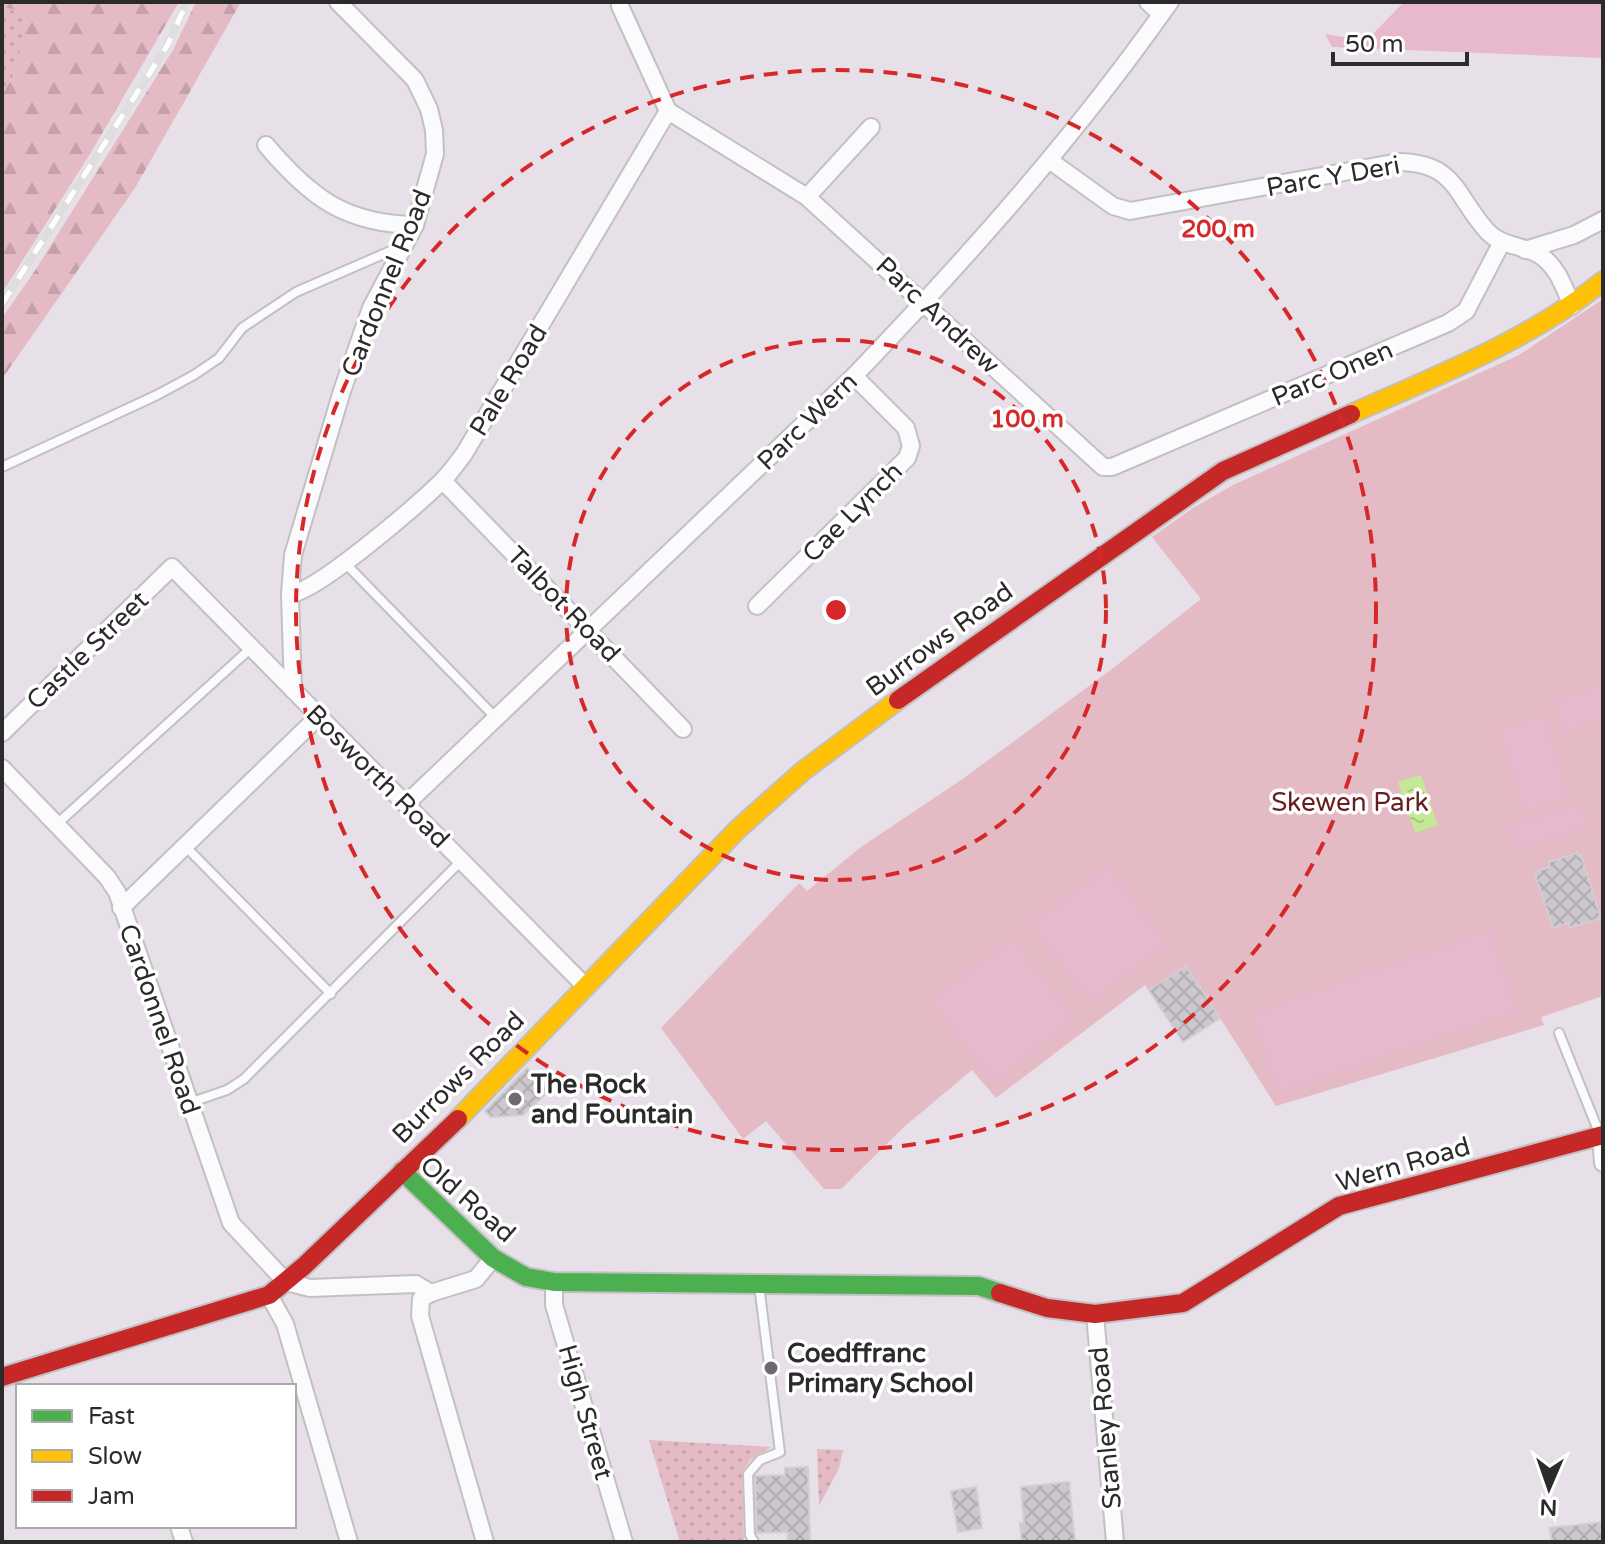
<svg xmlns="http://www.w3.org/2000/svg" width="1605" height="1544" font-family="'Varela Round',sans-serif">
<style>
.grass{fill:url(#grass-dots)}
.forest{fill:url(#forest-firs)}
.park{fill:#e4bac4}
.pitch{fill:#e8b8cd}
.water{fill:url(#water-ripples)}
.building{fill:url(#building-cross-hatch);stroke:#d2cdd3;stroke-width:2}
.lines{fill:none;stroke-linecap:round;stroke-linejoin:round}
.lane-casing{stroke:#c2c1c2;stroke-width:12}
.street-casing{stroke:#c2c1c2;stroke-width:20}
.fast-casing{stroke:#c2c1c2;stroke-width:22}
.slow-casing{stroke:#c2c1c2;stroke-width:22}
.jam-casing{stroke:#c2c1c2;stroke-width:22}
.lane{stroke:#fbfafc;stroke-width:8}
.street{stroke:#fbfafc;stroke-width:16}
.fast{stroke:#4caf50;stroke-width:18}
.slow{stroke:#ffc107;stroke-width:18}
.jam{stroke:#c62828;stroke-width:18}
.rail-casing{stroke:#dedede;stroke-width:8}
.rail{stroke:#fff;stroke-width:5;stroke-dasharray:15;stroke-linecap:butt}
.ring{fill:none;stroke:#d62828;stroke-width:4;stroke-dasharray:14 10}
.poi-dot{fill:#6d6a6d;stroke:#fff;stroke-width:3}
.labels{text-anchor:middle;stroke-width:7;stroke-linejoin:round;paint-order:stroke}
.street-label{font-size:26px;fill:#2b2b2b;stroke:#fff}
.park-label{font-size:26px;fill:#671c1e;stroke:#fff}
.poi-label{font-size:26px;font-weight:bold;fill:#2b2b2b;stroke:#fff;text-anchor:start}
.centre{fill:#d62828;stroke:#fff;stroke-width:4}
.ring-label{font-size:24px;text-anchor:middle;font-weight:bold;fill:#d62828;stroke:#fff;stroke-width:7;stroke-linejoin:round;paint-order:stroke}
</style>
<defs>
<pattern id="grass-dots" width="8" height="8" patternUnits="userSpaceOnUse" patternTransform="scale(2)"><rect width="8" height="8" fill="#e4bac4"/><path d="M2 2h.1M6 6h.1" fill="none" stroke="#c4a0a9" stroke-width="1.8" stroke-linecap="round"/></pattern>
<pattern id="forest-firs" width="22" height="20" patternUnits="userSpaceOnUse" patternTransform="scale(2)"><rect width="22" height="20" fill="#e4bac4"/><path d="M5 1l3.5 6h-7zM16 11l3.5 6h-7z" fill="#c4a0a9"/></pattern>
<pattern id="water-ripples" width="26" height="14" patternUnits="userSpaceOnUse" patternTransform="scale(2)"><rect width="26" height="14" fill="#c5e896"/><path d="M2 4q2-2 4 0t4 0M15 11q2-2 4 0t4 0" fill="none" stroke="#a9c781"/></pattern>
<pattern id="building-cross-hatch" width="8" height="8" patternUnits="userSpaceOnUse" patternTransform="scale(2)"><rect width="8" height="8" fill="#cdc8ce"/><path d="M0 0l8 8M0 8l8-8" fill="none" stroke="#b0acb1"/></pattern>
</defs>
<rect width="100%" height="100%" fill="#e7e0e8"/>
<g class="grass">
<polygon points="2,8 13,9 26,19 17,69 2,94"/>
<polygon points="649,1440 771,1447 750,1460 742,1472 744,1542 680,1542"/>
<polygon points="817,1449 843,1450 839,1468 819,1506"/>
</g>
<g class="forest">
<polygon points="2,2 179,2 90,154 2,293 2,94 17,69 26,19 13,9 2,8"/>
<polygon points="196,2 241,2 135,188 2,379 2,318 36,269 173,50"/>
</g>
<polygon class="park" points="1603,299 1603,996 1541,1017 1544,1025 1276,1106 1220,1018 1183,1042 1145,985 996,1098 972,1070 905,1126 841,1189 824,1189 766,1121 743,1139 661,1028 799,883 807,891 861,847 964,778 1112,669 1201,599 1152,537 1193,508 1233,485 1519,355"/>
<g class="pitch">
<polygon points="1404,2 1603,2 1603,58 1332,47 1325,34 1350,38 1370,37"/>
<polygon points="1603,684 1603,720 1563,732 1553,699"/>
<polygon points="1545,714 1571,798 1524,812 1498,729"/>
<polygon points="1581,802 1589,827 1516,851 1508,826"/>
<polygon points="1108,865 1168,945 1090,1004 1030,925"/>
<polygon points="1490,930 1518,1011 1278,1094 1250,1013"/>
<polygon points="1012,937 1076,1019 994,1083 929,1001"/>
</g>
<polygon class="water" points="1421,775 1438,825 1415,833 1398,782"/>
<g class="building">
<polygon points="1577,853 1578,856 1581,855 1601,918 1570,928 1569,923 1553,928 1534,872 1550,867 1549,862"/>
<polygon points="1186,966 1220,1018 1183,1042 1149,990"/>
<polygon points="527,1068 549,1091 523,1115 491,1117 485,1111"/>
<polygon points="808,1467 810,1542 788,1542 788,1532 757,1533 755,1476 785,1475 785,1468"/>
<polygon points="1069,1482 1075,1542 1022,1542 1020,1523 1024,1523 1021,1487"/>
<polygon points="976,1487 982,1528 958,1532 951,1491"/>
<polygon points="1603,1522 1603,1542 1552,1542 1550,1528"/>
</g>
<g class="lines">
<defs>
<g id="lane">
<polyline points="2,467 157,395 194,375 219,358 242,328 296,292 402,246"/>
<polyline points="345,563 495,717"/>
<polyline points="57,824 251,648"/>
<polyline points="185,846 331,994"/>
<polyline points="1559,1033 1600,1135"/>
<polyline points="189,1103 227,1090 244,1079 461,861"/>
<polyline points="754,1542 750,1535 748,1474 760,1460 780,1452 759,1285"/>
</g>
<g id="street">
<polyline points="1148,2 1161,14"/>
<polyline points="620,6 668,111"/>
<path d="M266,145c44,52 79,79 149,80"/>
<path d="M1049,160l64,46 17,5 269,-49c58,1 56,34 88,69 13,15 34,14 51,23 19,11 26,33 34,52"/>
<polyline points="807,197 871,127"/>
<polyline points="1525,250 1574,235 1603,220"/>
<polyline points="443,481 683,729"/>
<path d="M290,594c27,-2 126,-88 150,-111 9,-8 16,-19 24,-29l204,-343 139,86 296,270h9l336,-144 18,-12 36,-69"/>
<polyline points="757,606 907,458 911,446 906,428 854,376"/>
<polyline points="293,690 290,594 293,555 342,391 371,308 415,225 435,154 434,130 429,109 415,80 338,2"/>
<polyline points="2,733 172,567 584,985"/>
<polyline points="2,768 107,877 117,892 231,1223 286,1282 310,1288 416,1284 431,1293"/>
<path d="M406,804l448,-428c113,-118 222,-240 316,-374"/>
<polyline points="121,908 319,716"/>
<polyline points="1601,1136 1603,1163"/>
<polyline points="554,1282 554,1305 624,1542"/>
<polyline points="269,1295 285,1324 349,1542"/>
<polyline points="1095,1314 1115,1542"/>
<polyline points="179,1526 184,1542"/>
<polyline points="485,1542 420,1316 421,1299 431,1293 476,1279 493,1258"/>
</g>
<polyline id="fast" points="402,1171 493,1258 526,1277 554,1282 979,1286 1000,1293"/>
<g id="slow">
<path d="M1351,414c87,-39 177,-73 252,-133"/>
<polyline points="458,1119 738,829 803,771 898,700"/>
</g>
<g id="jam">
<polyline points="898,700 1223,471 1351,414"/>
<polyline points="1000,1293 1047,1308 1095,1314 1183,1303 1339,1206 1603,1135"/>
<polyline points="2,1377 269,1295 304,1266 458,1119"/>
</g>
</defs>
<use href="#lane" class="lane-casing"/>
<use href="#street" class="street-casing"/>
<use href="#fast" class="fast-casing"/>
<use href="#slow" class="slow-casing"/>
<use href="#jam" class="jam-casing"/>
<use href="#lane" class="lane"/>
<use href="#street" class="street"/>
<use href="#fast" class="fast"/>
<use href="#slow" class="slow"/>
<use href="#jam" class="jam"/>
<defs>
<polyline id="rail" points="2,304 167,46 187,2"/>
</defs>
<use href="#rail" class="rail-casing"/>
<use href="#rail" class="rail"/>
</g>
<g class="ring">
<circle cx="836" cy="610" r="270"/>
<circle cx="836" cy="610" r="540"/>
</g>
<g class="poi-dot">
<circle cx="515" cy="1099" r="8"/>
<circle cx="771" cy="1368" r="8"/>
</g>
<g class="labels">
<g class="street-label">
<text transform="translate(1333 176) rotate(-10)" y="9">Parc Y Deri</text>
<text transform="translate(386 283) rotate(-68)" y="9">Cardonnel Road</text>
<text transform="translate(938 315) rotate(43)" y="9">Parc Andrew</text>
<text transform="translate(1332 373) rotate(-23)" y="9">Parc Onen</text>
<text transform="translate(508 380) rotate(-59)" y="9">Pale Road</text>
<text transform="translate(807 421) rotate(-44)" y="9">Parc Wern</text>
<text transform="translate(852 512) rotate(-45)" y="9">Cae Lynch</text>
<text transform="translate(564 604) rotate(46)" y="9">Talbot Road</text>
<text transform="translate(939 639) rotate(-36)" y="9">Burrows Road</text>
<text transform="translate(87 650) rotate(-44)" y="9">Castle Street</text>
<text transform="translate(378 776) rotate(45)" y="9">Bosworth Road</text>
<text transform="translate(160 1019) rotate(71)" y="9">Cardonnel Road</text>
<text transform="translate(458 1077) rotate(-45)" y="9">Burrows Road</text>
<text transform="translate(1403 1164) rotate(-16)" y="9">Wern Road</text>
<text transform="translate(468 1199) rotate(41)" y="9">Old Road</text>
<text transform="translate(586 1412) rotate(74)" y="9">High Street</text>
<text transform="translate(1105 1428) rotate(-95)" y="9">Stanley Road</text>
</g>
<g class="park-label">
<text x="1350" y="811">Skewen Park</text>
</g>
<g class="poi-label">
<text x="531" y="1093">The Rock<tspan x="531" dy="30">and Fountain</tspan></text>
<text x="787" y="1362">Coedffranc<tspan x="787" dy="30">Primary School</tspan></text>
</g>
</g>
<circle cx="836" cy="610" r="12" class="centre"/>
<g class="ring-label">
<text x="1218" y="237">200 m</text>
<text x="1027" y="427">100 m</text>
</g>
<rect width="1605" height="1544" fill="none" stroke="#2b2b2b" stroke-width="8"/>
<rect x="16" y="1384" width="280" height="144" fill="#ffffff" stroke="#aaaaaa" stroke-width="2"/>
<rect x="32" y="1410" width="40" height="12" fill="#4caf50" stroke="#aaaaaa" stroke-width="2"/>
<text x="88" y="1424" font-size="24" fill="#2b2b2b">Fast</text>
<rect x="32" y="1450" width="40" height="12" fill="#ffc107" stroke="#aaaaaa" stroke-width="2"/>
<text x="88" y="1464" font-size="24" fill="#2b2b2b">Slow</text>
<rect x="32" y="1490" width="40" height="12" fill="#c62828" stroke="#aaaaaa" stroke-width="2"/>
<text x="88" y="1504" font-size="24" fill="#2b2b2b">Jam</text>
<g transform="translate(1549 1488) rotate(182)" stroke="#ffffff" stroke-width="6" paint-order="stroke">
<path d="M0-6L14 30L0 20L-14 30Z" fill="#2b2b2b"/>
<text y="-12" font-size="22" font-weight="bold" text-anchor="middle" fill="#2b2b2b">N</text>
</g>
<path d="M1333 52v12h134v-12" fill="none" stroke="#2b2b2b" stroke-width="4"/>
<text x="1345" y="52" font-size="24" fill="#2b2b2b" stroke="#ffffff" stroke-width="6" paint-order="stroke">50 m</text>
</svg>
